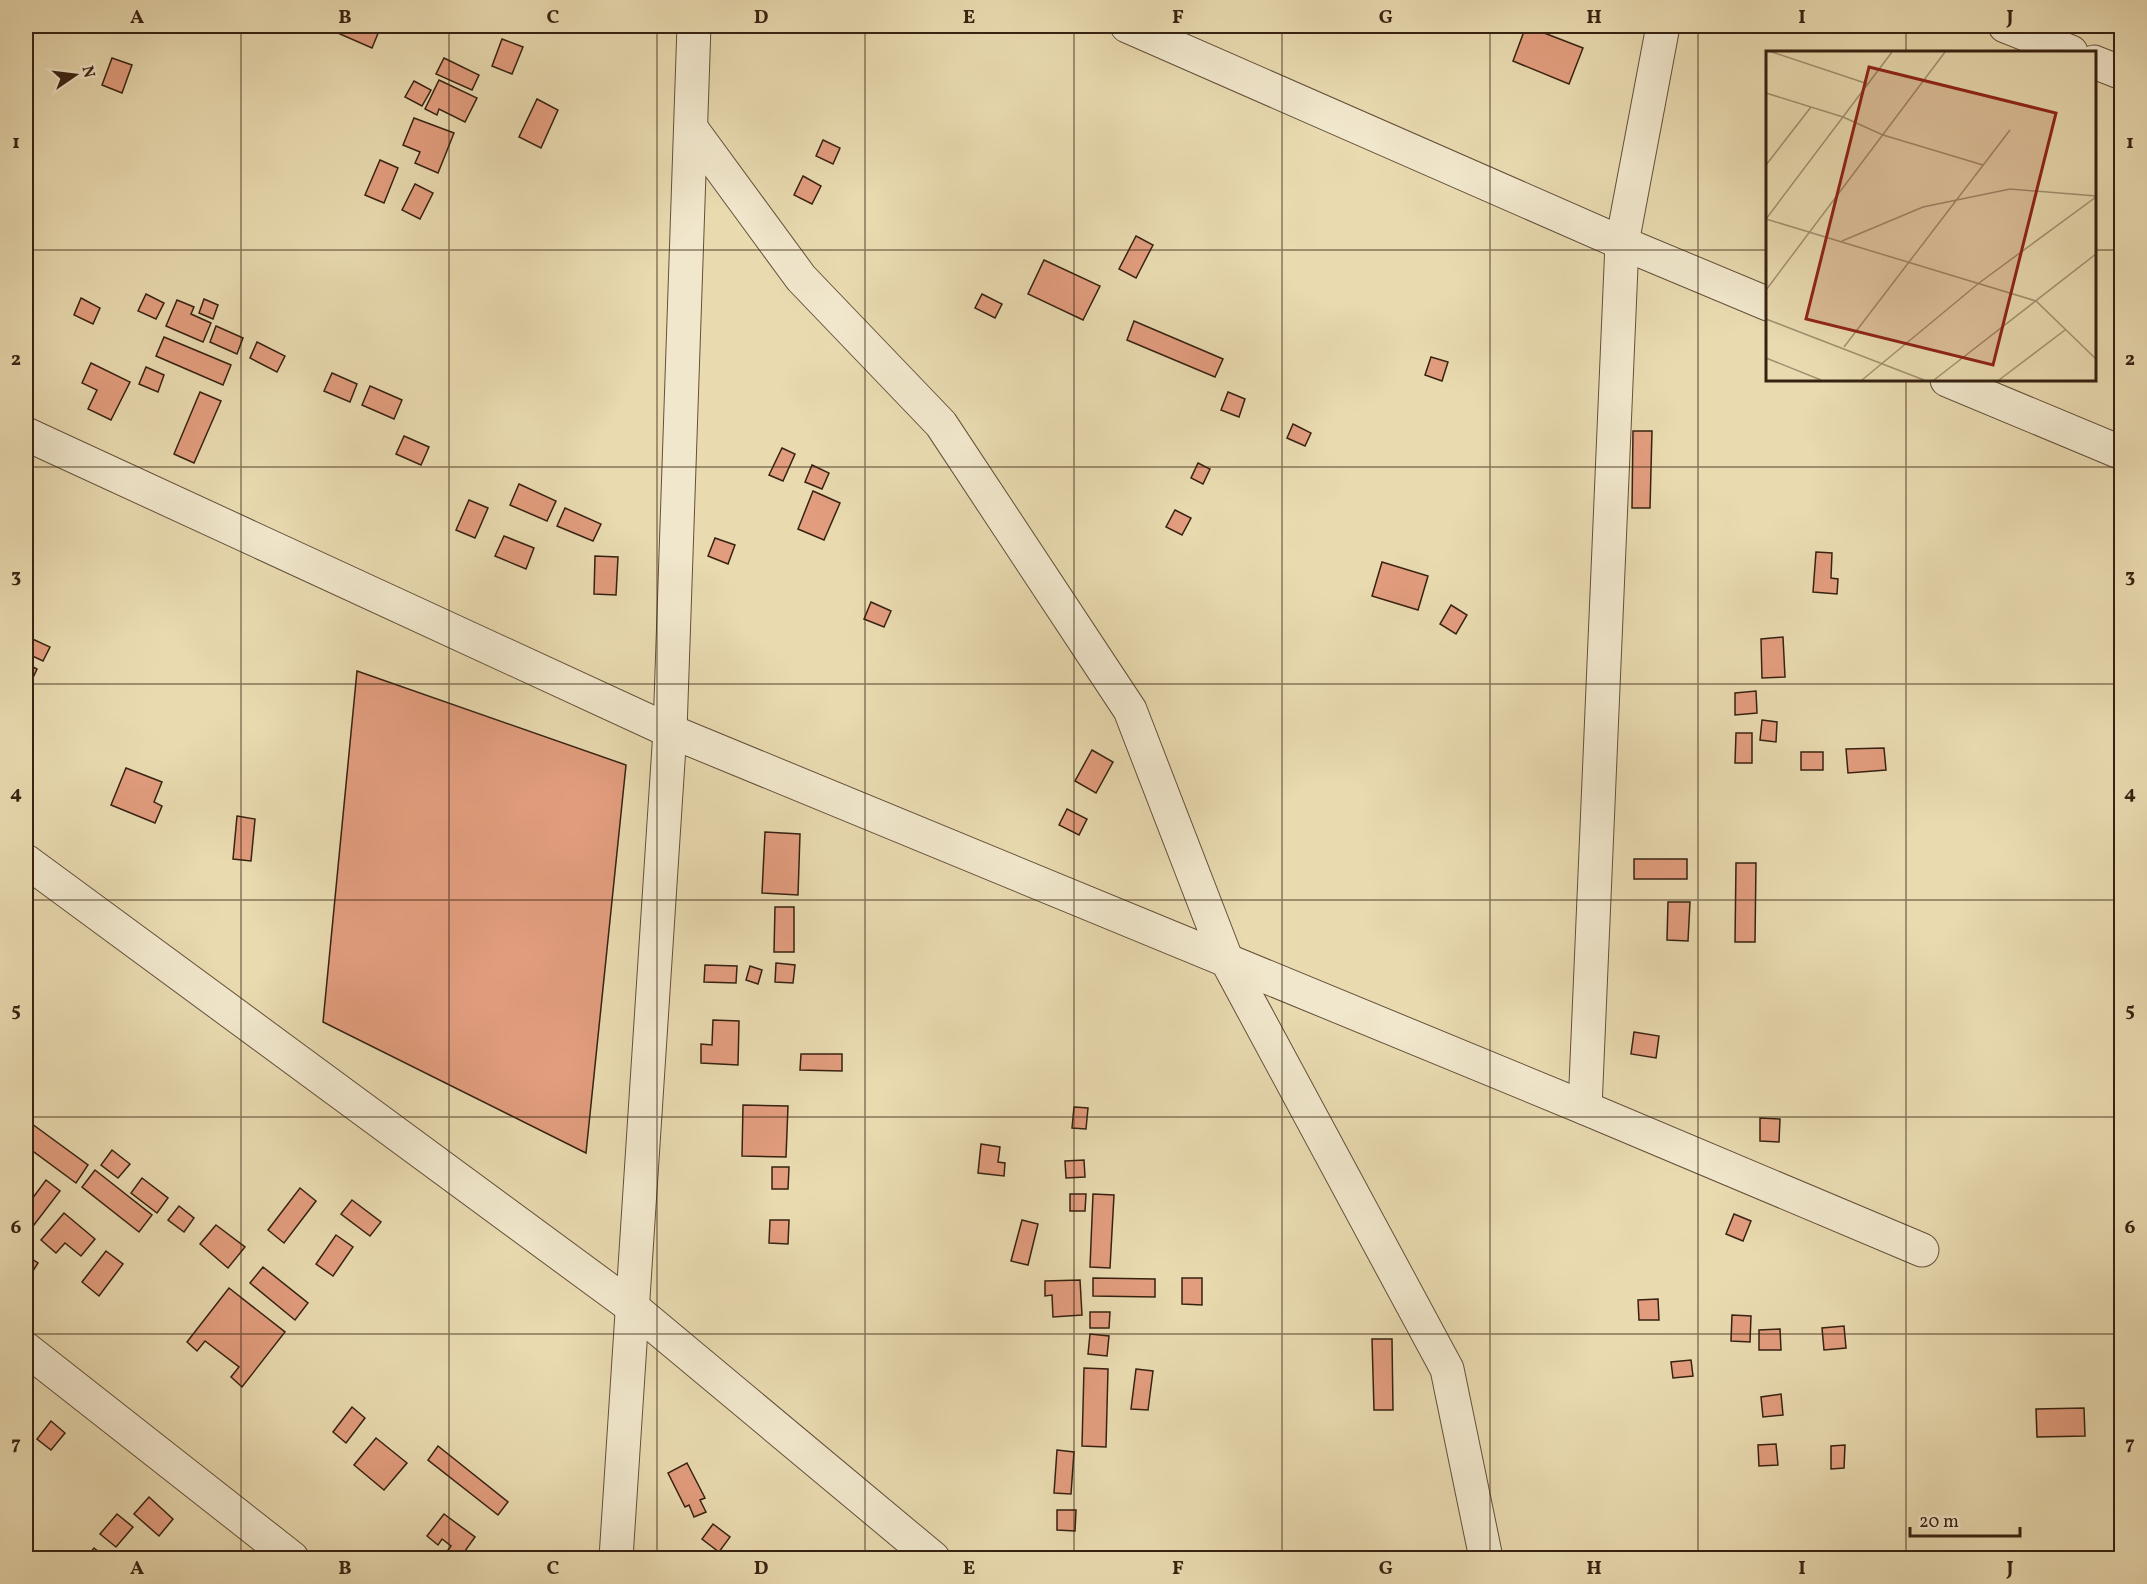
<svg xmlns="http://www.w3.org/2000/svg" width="2147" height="1584" font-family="Vollkorn,serif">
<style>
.building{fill:#e29d7e;stroke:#372211;stroke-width:1.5}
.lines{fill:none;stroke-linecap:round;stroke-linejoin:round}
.minor-casing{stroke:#645039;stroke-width:35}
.minor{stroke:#f1e7cc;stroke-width:33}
.grid{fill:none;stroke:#372211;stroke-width:1.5;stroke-opacity:0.55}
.inset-road{fill:none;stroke:#a29070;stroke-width:1.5}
.view{fill:#8f2418;fill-opacity:0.15;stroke:#8f2418;stroke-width:3}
.inset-edge{fill:none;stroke:#372211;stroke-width:3}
.neatline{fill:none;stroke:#372211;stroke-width:2}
.grid-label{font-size:20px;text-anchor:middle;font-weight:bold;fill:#372211}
</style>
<rect width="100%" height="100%" fill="#e9dab0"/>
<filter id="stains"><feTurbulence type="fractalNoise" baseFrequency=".00333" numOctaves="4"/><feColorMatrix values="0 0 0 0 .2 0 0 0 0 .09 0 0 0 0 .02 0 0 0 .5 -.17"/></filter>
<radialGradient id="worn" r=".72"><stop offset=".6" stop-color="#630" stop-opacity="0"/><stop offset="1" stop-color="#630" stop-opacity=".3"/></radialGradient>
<g class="building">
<polygon points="325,26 366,26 379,31 372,48 324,27"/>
<polygon points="1526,26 1583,48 1569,84 1513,61"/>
<polygon points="502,39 523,47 512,74 492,66"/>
<polygon points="112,58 132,65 122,93 102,85"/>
<polygon points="444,58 479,75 472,90 436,74"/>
<polygon points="439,80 477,98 465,122 439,109 437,115 425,109"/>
<polygon points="414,81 431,90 422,106 405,97"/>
<polygon points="537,99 558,110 541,148 519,137"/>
<polygon points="414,118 454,133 438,173 415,163 420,152 403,145"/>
<polygon points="823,140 840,148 833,164 816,156"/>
<polygon points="380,160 398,168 384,203 365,195"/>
<polygon points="803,176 821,186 812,204 794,195"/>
<polygon points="415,184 433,193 420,219 402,210"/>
<polygon points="1136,236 1153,245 1136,278 1119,269"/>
<polygon points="1044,260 1100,286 1083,320 1028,294"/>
<polygon points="146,294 164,303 156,319 138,311"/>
<polygon points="982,294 1002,304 995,318 975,308"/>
<polygon points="81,298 100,308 93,324 74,315"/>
<polygon points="204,299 218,305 213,319 199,313"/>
<polygon points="177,300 194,307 191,314 211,323 203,342 166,326"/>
<polygon points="1134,321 1223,359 1215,377 1127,340"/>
<polygon points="216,326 243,338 237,354 210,342"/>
<polygon points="164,337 231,365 223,385 156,356"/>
<polygon points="257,342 285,356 277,372 250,358"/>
<polygon points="1431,357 1448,362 1442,381 1425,375"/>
<polygon points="91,363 130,382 111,420 88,409 97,390 82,383"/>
<polygon points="146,367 164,375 158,392 139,384"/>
<polygon points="332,373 357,384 350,402 324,391"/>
<polygon points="370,386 402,400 394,419 362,405"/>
<polygon points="200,392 221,401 194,463 174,454"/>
<polygon points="1228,392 1245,399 1239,417 1221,410"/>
<polygon points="1293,424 1311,433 1305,446 1287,438"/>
<polygon points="1633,431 1652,431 1650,508 1632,508"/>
<polygon points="404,436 429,447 421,465 396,454"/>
<polygon points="782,448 795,454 783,481 769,475"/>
<polygon points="1198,463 1210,469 1203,484 1191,478"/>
<polygon points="812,465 829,473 822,489 805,482"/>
<polygon points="519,484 556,501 547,521 510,505"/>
<polygon points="813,491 840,503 824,540 798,529"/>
<polygon points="469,500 488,508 475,538 456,530"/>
<polygon points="565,508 601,524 593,541 557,526"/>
<polygon points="1175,510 1191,518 1182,535 1166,527"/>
<polygon points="504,536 534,548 526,569 495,556"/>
<polygon points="715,538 735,545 728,564 708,556"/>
<polygon points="1816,552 1832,553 1831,578 1838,579 1837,594 1813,592"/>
<polygon points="595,556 618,557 616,595 594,594"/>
<polygon points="1382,562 1428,576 1418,610 1372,596"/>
<polygon points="871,602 891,611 884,627 864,619"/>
<polygon points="1451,605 1467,615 1456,634 1440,624"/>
<polygon points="26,636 50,647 43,661 26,653"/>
<polygon points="1783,637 1785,677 1762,678 1761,639"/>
<polygon points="26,663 37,669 29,686 26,685"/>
<polygon points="357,671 626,765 586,1153 323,1022"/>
<polygon points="1756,691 1757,713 1735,715 1735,693"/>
<polygon points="1762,720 1777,722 1776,742 1760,740"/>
<polygon points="1736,733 1752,733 1752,763 1735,763"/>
<polygon points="1884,748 1886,770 1848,773 1846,749"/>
<polygon points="1092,750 1113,762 1096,793 1075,781"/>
<rect x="1801" y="752" width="22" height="18"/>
<polygon points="126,768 162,782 154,802 162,806 155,823 111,805"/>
<polygon points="1067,809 1087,819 1079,835 1059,825"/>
<polygon points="237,816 255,819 251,861 233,859"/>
<polygon points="765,832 800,834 798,895 762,893"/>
<rect x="1634" y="859" width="53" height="20"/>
<polygon points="1736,863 1756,863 1755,942 1735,942"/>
<polygon points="1668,902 1690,902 1688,941 1667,940"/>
<polygon points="775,907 794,907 794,952 774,952"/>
<polygon points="776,963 795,965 793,983 775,982"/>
<polygon points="705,965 737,966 736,983 704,982"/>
<polygon points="750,966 762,970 758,984 746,980"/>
<polygon points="713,1020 739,1021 738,1065 701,1063 701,1044 712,1045"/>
<polygon points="1634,1032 1659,1036 1656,1058 1631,1054"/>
<polygon points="801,1054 842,1054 842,1071 800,1070"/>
<polygon points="743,1105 788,1106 786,1157 742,1156"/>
<polygon points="1074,1107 1088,1108 1086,1129 1072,1128"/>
<polygon points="1760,1118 1780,1119 1779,1142 1760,1141"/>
<polygon points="28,1121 88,1165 76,1183 26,1146 26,1124"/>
<polygon points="981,1144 1000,1147 998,1162 1005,1163 1004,1176 978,1173"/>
<polygon points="112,1150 130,1164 118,1178 101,1165"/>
<polygon points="1084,1160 1085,1177 1066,1178 1065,1161"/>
<polygon points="772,1167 789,1167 788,1189 772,1189"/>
<polygon points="95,1170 152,1215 139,1232 82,1187"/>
<polygon points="142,1178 168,1198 157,1213 131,1193"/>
<polygon points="46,1180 60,1191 27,1234 26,1232 26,1207"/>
<polygon points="300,1188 316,1201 284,1243 268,1230"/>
<polygon points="1070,1194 1086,1194 1085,1211 1070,1211"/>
<polygon points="1093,1194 1114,1195 1110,1268 1090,1267"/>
<polygon points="352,1200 381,1222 370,1236 341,1214"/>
<polygon points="179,1206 194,1218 184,1232 168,1220"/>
<polygon points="64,1213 95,1239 81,1256 65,1243 56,1253 41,1240"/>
<polygon points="1734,1214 1751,1221 1743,1241 1726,1234"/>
<polygon points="770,1220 789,1220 788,1244 769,1243"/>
<polygon points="1022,1220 1038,1224 1028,1265 1011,1261"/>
<polygon points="216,1225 245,1247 228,1268 200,1244"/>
<polygon points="336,1235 353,1247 333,1276 316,1264"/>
<polygon points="106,1251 123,1264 99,1296 82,1282"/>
<polygon points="26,1255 38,1263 26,1282"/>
<polygon points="263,1267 308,1303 295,1320 250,1283"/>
<polygon points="1093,1278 1155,1279 1155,1297 1093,1296"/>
<polygon points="1182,1278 1202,1278 1202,1305 1182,1304"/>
<polygon points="1080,1280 1082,1315 1053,1317 1052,1295 1045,1296 1045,1281"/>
<polygon points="229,1288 285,1332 242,1387 231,1377 239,1367 205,1341 197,1351 187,1342"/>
<polygon points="1658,1299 1659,1320 1639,1320 1638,1300"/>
<polygon points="1090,1312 1110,1312 1109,1328 1090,1328"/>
<polygon points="1732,1315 1751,1316 1750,1342 1731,1341"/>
<polygon points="1844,1326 1846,1348 1824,1350 1822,1328"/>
<polygon points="1780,1329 1781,1350 1759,1350 1759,1330"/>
<polygon points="1090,1334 1109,1336 1107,1356 1088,1354"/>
<polygon points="1372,1339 1392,1339 1393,1410 1374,1410"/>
<polygon points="1691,1360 1693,1376 1673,1378 1671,1362"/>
<polygon points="1084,1368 1108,1369 1106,1447 1082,1446"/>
<polygon points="1136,1369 1153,1371 1148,1410 1131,1409"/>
<polygon points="1781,1394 1783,1415 1763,1417 1761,1397"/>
<polygon points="352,1407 365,1418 346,1443 333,1432"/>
<polygon points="2084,1408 2085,1436 2037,1437 2036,1409"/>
<polygon points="51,1421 65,1433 51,1450 37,1439"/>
<polygon points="376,1438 407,1463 384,1490 354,1465"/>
<polygon points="1776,1444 1778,1465 1759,1466 1758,1445"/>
<polygon points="1845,1445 1844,1468 1831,1469 1831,1446"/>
<polygon points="438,1446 508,1502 498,1515 428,1460"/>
<polygon points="1057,1450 1074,1452 1071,1494 1054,1493"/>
<polygon points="687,1463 705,1498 700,1500 706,1512 694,1517 689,1505 685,1507 668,1473"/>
<polygon points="149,1497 173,1519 159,1536 134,1514"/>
<polygon points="1057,1510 1076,1510 1075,1531 1057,1530"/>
<polygon points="117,1514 133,1527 116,1547 100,1534"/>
<polygon points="444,1514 475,1537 460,1558 442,1558 451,1546 442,1539 438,1545 427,1536"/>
<polygon points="713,1524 730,1537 719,1552 702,1539"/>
<polygon points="94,1548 107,1558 86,1558"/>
</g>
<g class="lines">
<defs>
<g id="minor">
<polyline points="1127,26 1622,243 1768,304"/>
<polyline points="2005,26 2071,52"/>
<polyline points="2094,62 2122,73"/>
<polyline points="691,128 801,278 941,424 1130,710 1227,961 1447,1369 1486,1558"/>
<polyline points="1947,380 2122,453"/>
<polyline points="26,434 670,731 1585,1108 1922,1250"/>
<polyline points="26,861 632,1307 933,1558"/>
<polyline points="1585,1108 1622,243 1663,26"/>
<polyline points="26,1349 292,1558"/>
<polyline points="616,1558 670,731 694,26"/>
</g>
</defs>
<use href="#minor" class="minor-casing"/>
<use href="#minor" class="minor"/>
</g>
<path class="grid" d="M241,26v1532M449,26v1532M657,26v1532M865,26v1532M1074,26v1532M1282,26v1532M1490,26v1532M1698,26v1532M1906,26v26M26,250h1742M2094,250h28M1906,380v1178M26,467h2096M26,684h2096M26,900h2096M26,1117h2096M26,1334h2096"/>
<g transform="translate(1766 51)">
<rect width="330" height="330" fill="#e9dab0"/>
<path class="inset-road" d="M6,1l96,32M0,42l77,24 40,18 100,30M0,114l45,-58M0,168l270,82 60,58M0,168l126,-167M76,190l81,-34 87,-18 86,7M0,239l179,-238M0,268l158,61M78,296l166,-217M0,307l55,22M96,329l117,-97 117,-86M168,329l162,-126M233,329l66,-50"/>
<path class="view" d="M103,16l187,46 -63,252 -187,-46z"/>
<rect width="330" height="330" class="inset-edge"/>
</g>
<rect width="2147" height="1584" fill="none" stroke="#e9dab0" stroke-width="66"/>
<g transform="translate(75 75) rotate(76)" stroke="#f1e7cc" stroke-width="4.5" paint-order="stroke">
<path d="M0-4.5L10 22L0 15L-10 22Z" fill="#372211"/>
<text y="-9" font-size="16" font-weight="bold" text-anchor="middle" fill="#372211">N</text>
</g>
<path d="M1910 1527v9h110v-9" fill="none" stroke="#372211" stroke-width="3"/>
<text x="1919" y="1527" font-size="18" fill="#372211" stroke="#f1e7cc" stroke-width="4.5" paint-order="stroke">20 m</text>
<rect x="33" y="33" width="2081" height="1518" class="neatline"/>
<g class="grid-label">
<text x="137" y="23">A</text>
<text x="345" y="23">B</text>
<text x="553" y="23">C</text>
<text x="761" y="23">D</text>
<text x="969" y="23">E</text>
<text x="1178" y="23">F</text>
<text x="1386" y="23">G</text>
<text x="1594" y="23">H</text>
<text x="1802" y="23">I</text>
<text x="2010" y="23">J</text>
<text x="16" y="148">1</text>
<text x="2130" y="148">1</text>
<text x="16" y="365">2</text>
<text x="2130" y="365">2</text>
<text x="16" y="582">3</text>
<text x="2130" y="582">3</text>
<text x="16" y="799">4</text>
<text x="2130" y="799">4</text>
<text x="16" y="1016">5</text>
<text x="2130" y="1016">5</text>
<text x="16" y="1233">6</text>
<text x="2130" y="1233">6</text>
<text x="16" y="1449">7</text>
<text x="2130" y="1449">7</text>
<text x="137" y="1574">A</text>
<text x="345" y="1574">B</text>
<text x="553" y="1574">C</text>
<text x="761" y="1574">D</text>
<text x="969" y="1574">E</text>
<text x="1178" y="1574">F</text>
<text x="1386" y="1574">G</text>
<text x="1594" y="1574">H</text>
<text x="1802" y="1574">I</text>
<text x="2010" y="1574">J</text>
</g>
<rect width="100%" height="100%" filter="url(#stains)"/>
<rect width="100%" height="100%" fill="url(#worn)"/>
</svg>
